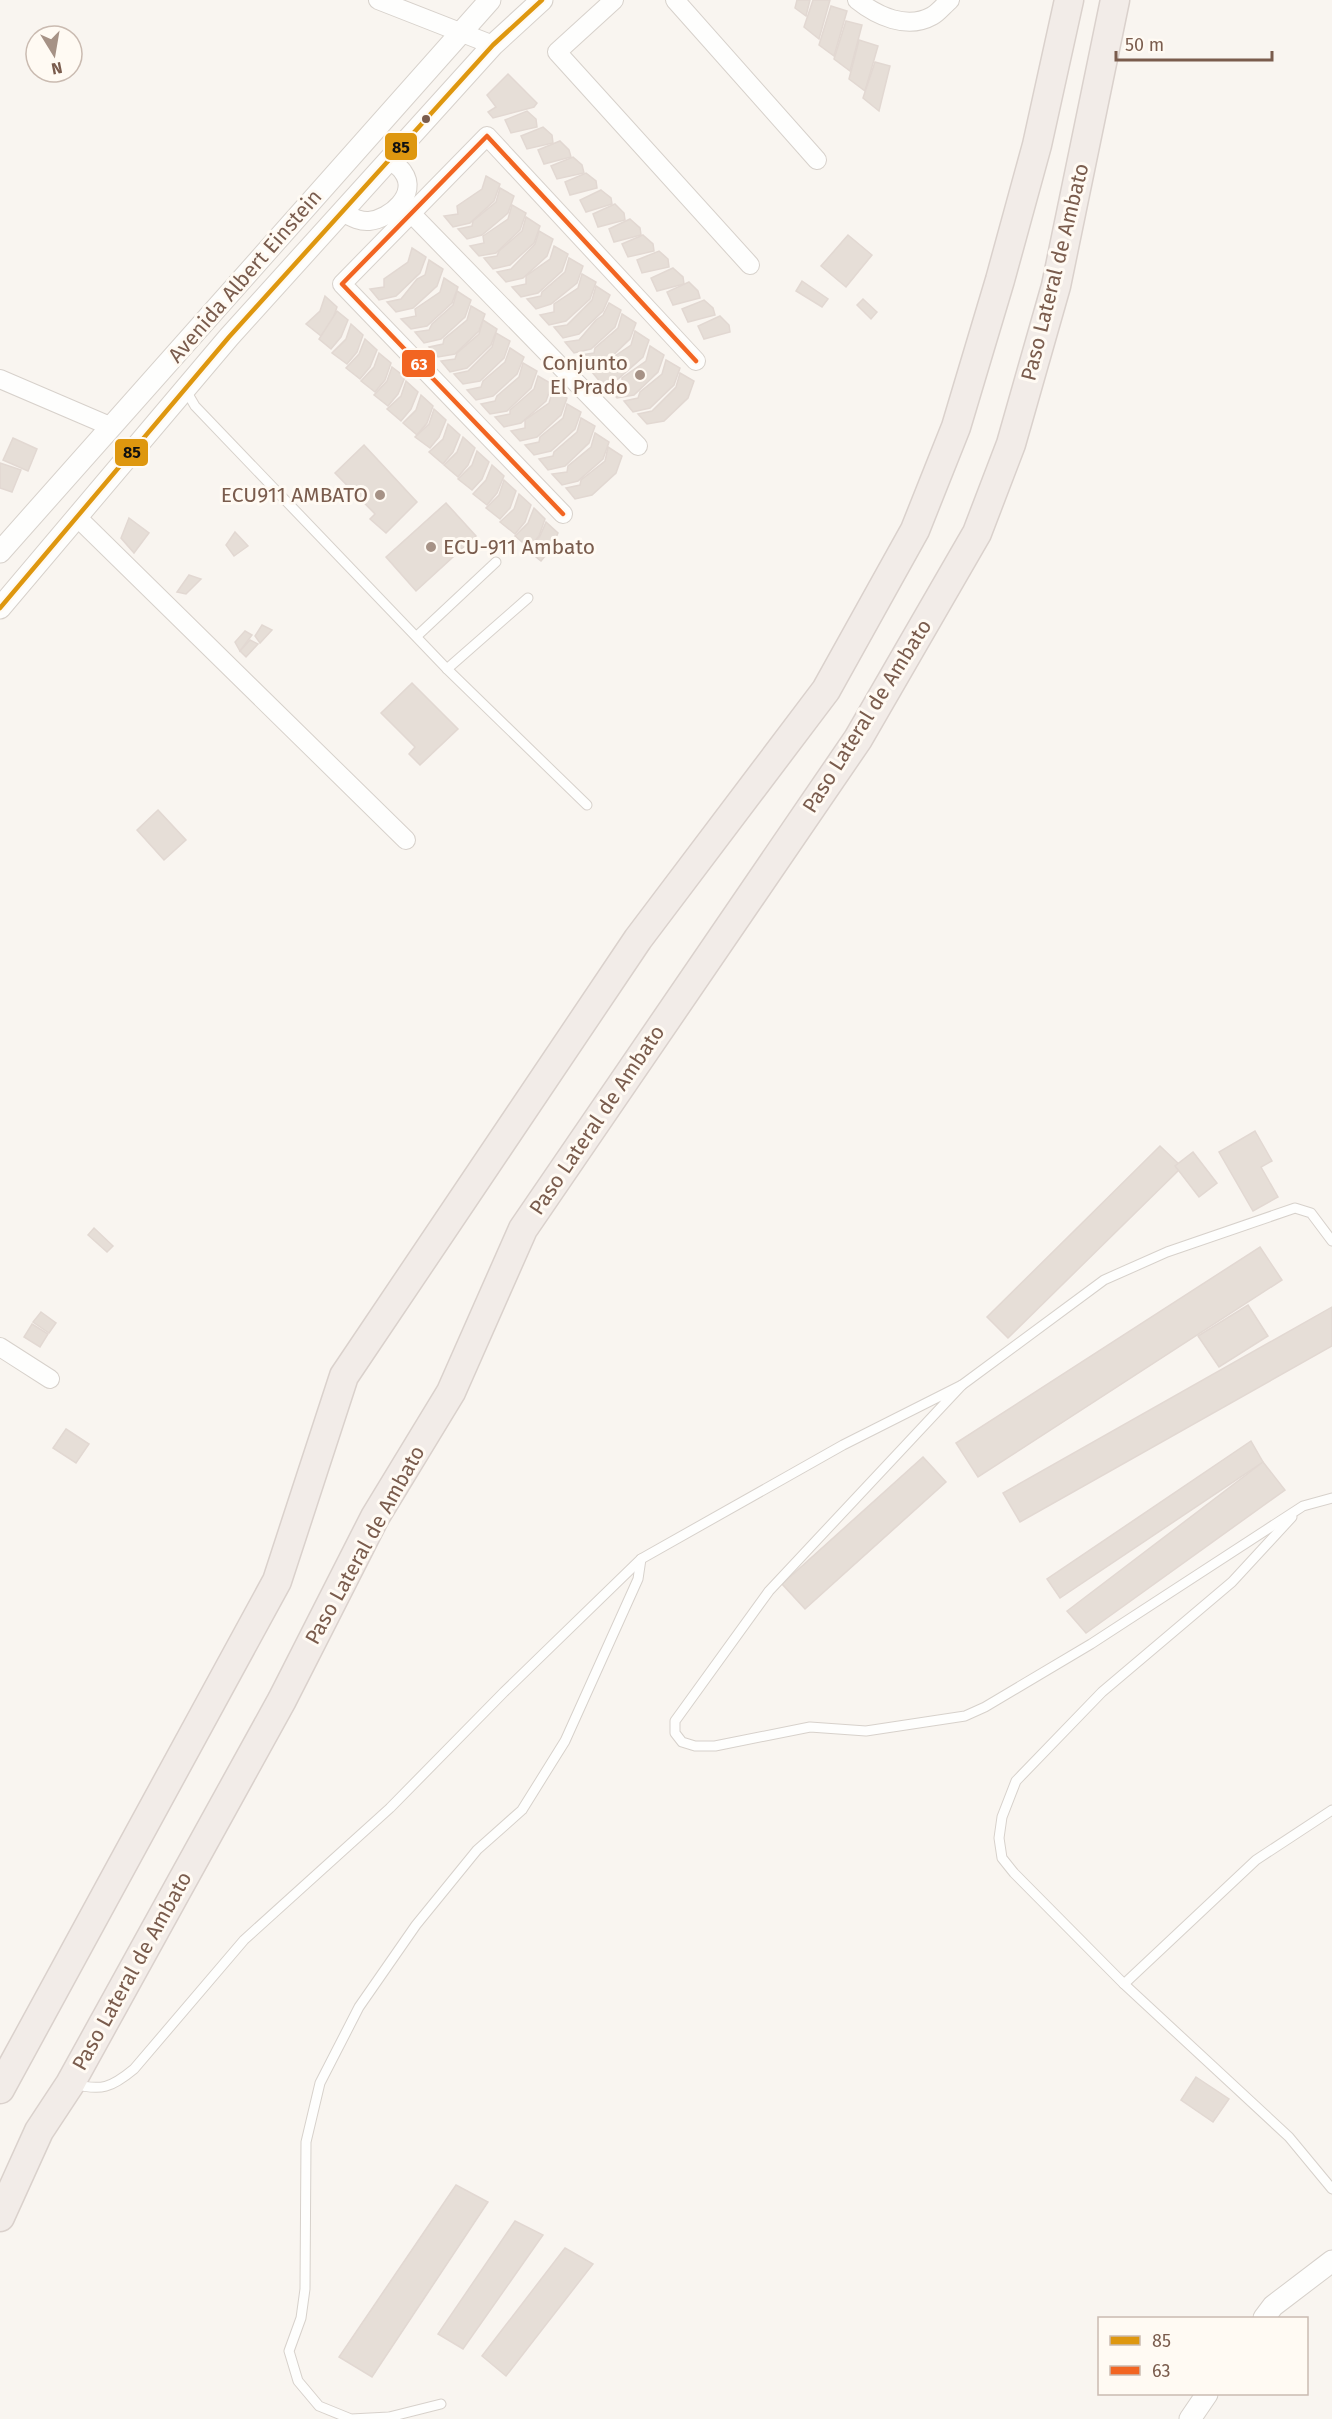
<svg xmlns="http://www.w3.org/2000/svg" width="1332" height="2419" font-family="'Fira Sans',sans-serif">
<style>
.building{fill:#e6ded7;stroke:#e2d8d2;stroke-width:1.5}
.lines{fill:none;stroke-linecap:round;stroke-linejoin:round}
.service-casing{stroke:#d7d1cb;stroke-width:11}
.minor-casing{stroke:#d7d1cb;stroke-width:20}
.tertiary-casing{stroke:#d7d1cb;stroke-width:23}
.trunk-casing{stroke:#dad1cc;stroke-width:31}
.service{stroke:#fefefd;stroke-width:9}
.minor{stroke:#fefefd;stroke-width:18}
.tertiary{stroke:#fefefd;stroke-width:21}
.trunk{stroke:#f2ece8;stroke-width:28}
.bus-1-casing{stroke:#fffaf3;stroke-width:9}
.bus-2-casing{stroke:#fffaf3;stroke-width:9}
.bus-1{stroke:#de970f;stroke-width:4.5}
.bus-2{stroke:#f26522;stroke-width:4.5}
.bus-dot{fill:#7a5c4d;stroke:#fffaf3;stroke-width:2}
.poi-dot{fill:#a69286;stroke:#fffaf3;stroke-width:2}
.labels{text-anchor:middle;stroke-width:6;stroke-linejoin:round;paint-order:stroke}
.street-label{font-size:21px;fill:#7a5c4d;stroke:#fffaf3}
.poi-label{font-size:21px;fill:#7a5c4d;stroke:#fffaf3;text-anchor:end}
.line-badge{stroke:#fffaf3;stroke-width:2}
.badge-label{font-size:16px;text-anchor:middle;font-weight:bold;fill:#fff}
.pale-badge-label{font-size:16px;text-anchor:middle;font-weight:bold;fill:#111}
</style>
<rect width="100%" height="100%" fill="#f9f5f0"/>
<g class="building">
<polygon points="797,0 810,0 806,16 795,8"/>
<polygon points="813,0 830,0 819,39 804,27"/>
<polygon points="831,6 847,11 834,56 819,45"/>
<polygon points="846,21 862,25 850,71 834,59"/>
<polygon points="859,40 878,46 865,91 849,79"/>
<polygon points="875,62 890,66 879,111 863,98"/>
<polygon points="508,74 537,103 534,107 493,118 488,112 496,107 487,95"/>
<polygon points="527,111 536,119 537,127 511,133 505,120"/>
<polygon points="543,127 552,135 553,143 527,149 521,136"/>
<polygon points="560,141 569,150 571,157 544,164 538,150"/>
<polygon points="573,157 582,165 584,173 557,179 551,166"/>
<polygon points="586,173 596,181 597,188 570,195 565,182"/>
<polygon points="486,176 500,184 494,201 470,223 453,227 444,216 458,214 457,206 482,189"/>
<polygon points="500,188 514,196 508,213 482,235 467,239 458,229 472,226 473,221 496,202"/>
<polygon points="601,190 611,198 612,204 586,212 580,200"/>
<polygon points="615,204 624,213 625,220 598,227 593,214"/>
<polygon points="512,205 526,213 520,230 496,253 479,256 470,246 484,243 483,236 508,219"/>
<polygon points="526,217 540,226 534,243 510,265 493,269 484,258 497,256 499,251 522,231"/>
<polygon points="630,219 640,228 641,235 614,242 609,229"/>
<polygon points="539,231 553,239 547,256 523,278 506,282 497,272 511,269 535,244"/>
<polygon points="643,235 653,244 654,251 628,257 622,244"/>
<polygon points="848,235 872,255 846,287 821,266"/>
<polygon points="554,246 568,254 562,271 538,293 521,297 512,287 526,284 526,276 550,259"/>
<polygon points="412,248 426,257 420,273 396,296 379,300 370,289 384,287 384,279 408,262"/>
<polygon points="659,251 668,259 669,267 642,273 637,260"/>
<polygon points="569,258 583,266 577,283 551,304 536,309 527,299 541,296 542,292 565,272"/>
<polygon points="429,260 443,269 437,286 413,308 396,312 387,302 401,299 417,279 425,275"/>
<polygon points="673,268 683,277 684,284 657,291 651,278"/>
<polygon points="582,274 596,282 590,299 566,321 549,325 540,315 554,312 554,304 578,288"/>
<polygon points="444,278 458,287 452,303 427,326 411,329 401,319 416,316 415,309 440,292"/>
<polygon points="802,281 828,299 822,307 796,291"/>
<polygon points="689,282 698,291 700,298 673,305 667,292"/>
<polygon points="596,286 610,295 603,311 579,334 563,338 554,327 567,325 592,300"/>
<polygon points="457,291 471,300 465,317 441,339 424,343 415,332 429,330 432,324 453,305"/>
<polygon points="325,296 337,307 331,324 321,336 306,324 320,311"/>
<polygon points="863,299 877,312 871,319 857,305"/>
<polygon points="704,300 713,308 715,315 688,322 682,309"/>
<polygon points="609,303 621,310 615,327 591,349 574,353 565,342 579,340 596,320 603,315"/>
<polygon points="471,306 485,314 479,331 455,354 438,357 429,347 443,344 444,339 467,320"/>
<polygon points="337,311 348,320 341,337 331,349 319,339"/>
<polygon points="622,314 636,323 630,339 606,362 589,366 580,355 594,353 595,348 618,328"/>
<polygon points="720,316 729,325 730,332 704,339 698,326"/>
<polygon points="483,320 497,329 491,345 467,368 450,372 441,361 455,359 457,353 479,334"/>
<polygon points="351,324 363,335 357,352 347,364 332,353 346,339"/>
<polygon points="635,331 649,340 643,357 618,379 601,383 592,372 607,370 606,362 631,345"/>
<polygon points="496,333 510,341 504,358 480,381 463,384 454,374 468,371 492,347"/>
<polygon points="365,339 377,350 370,367 360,379 346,368 359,354"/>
<polygon points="650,346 664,355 658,372 634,395 617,398 608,388 622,385 622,378 646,361"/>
<polygon points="510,348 524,357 517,374 493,396 476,400 467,390 481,387 483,381 505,362"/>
<polygon points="379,353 391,363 385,380 375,392 361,381 374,367"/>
<polygon points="666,360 680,368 674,385 650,408 633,412 624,401 638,398 640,392 662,374"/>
<polygon points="523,363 537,371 531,388 507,411 490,414 481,404 495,401 497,396 519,377"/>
<polygon points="392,367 405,377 398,394 388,406 374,395 387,381"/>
<polygon points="680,373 694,381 688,398 664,421 647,424 638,414 652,411 676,387"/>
<polygon points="538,376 552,384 546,401 521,423 504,427 495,417 510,414 510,410 534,389"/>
<polygon points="406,381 418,392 411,409 401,421 387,409 401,396"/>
<polygon points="553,390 567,398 561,415 537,437 520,441 511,431 525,428 525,420 549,403"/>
<polygon points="421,395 433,406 427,423 417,435 403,423 416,410"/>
<polygon points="567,404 581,412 575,429 551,451 534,455 525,445 539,442 540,437 563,418"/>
<polygon points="434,409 446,420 439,437 430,448 415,437 429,424"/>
<polygon points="581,418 595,426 589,443 565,466 548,470 539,459 553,456 554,452 577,432"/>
<polygon points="448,424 460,435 453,452 443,464 429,452 443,439"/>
<polygon points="595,433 609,442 603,459 578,481 562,485 552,474 567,472 568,466 591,447"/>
<polygon points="463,437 475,448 468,465 458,477 444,465 457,452"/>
<polygon points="13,438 37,449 28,471 3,460"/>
<polygon points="364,445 417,502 386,533 370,519 375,514 335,473"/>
<polygon points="608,447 622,456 616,473 592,495 575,499 566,488 580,485 581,480 605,461"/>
<polygon points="477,451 489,462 482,479 472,490 458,479 472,465"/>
<polygon points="0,463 21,470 12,492 0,488"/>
<polygon points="492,465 504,476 497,493 487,505 473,494 486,480"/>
<polygon points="504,480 516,491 510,508 500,519 486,508 499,495"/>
<polygon points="519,494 531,505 525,522 515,534 500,522 514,509"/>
<polygon points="446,503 476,536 416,591 386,557"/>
<polygon points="534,508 545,519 539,536 529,548 515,536 528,523"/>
<polygon points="129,518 149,533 134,553 121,538"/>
<polygon points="546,522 558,533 551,549 541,561 527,550 540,536"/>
<polygon points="235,532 248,546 234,556 226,545"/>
<polygon points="189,575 201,579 186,594 177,592"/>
<polygon points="262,625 272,630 260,643 255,636"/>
<polygon points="245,631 252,635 240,651 235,642"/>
<polygon points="250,640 258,644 246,657 240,651"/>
<polygon points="412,683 458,729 420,765 409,754 415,747 381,713"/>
<polygon points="158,810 186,840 164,860 137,830"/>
<polygon points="1255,1131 1272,1161 1261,1167 1278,1197 1253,1211 1219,1152"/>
<polygon points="1160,1146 1182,1167 1008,1338 987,1317"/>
<polygon points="1193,1152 1217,1183 1199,1197 1175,1166"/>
<polygon points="94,1228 113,1246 107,1252 88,1235"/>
<polygon points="1260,1247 1282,1280 978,1477 956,1443"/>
<polygon points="1248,1305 1268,1336 1219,1367 1198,1336"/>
<polygon points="1332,1307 1332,1346 1020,1522 1003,1493"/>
<polygon points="41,1312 56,1323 49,1333 33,1322"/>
<polygon points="32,1324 48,1334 40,1347 24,1337"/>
<polygon points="66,1429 89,1444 76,1463 53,1448"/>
<polygon points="1251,1441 1263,1462 1060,1598 1047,1579"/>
<polygon points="923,1457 946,1482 805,1609 782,1584"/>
<polygon points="1263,1462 1285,1490 1086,1633 1067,1611"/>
<polygon points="1196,2077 1229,2099 1213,2122 1181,2100"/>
<polygon points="456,2185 488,2202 372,2377 339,2357"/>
<polygon points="515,2221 543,2235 463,2349 438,2334"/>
<polygon points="565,2248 593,2264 506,2376 482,2356"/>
</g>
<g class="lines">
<defs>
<g id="service">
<polyline points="185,389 195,406 447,669 587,805"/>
<polyline points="417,636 496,562"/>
<polyline points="447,669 528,598"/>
<polyline points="962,1385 1104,1280 1167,1252 1295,1208 1311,1213 1332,1241"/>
<polyline points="1292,1517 1232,1582 1102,1692 1016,1781 1002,1817 999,1838 1002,1858 1014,1873 1124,1984 1289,2137 1332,2189"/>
<polyline points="1124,1984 1256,1860 1332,1810"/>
<path d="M72,2084c30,7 39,4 62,-15l110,-129 146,-132 114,-116 137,-133 202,-114 119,-60 -193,206 -94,130v12l7,9 13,4h20l95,-19 56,4 99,-15 20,-9 106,-63 212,-138 29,-8"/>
<polyline points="441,2404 389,2417 351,2419 319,2406 298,2381 289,2351 301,2318 305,2289 306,2142 320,2083 359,2007 416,1925 477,1850 522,1810 565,1741 638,1579 641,1559"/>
</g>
<g id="minor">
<polyline points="378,0 493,45"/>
<polyline points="614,0 557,52 750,265"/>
<polyline points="675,0 817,160"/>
<path d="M857,0c20,16 50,30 75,16 6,-3 12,-11 18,-16"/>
<polyline points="402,204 638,446"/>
<path d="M342,212c8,4 17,10 27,9 21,-2 50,-27 34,-49 -3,-5 -10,-9 -14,-13"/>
<polyline points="0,379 112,427"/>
<polyline points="563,514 342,284 487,136 696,361"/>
<polyline points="78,518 406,840"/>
<polyline points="0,1347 50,1379"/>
</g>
<g id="tertiary">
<polyline points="0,552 490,0"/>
<polyline points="0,608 229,337 493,45 542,0"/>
<polyline points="1264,2318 1273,2306 1332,2261"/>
<polyline points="1190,2419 1207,2394"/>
</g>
<g id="trunk">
<polyline points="0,2089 277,1581 344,1376 638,939 826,690 915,530 956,427 1000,280 1037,145 1069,0"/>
<polyline points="0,2217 39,2131 70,2084 282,1700 375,1517 451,1392 523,1229 858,739 977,533 1011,444 1056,286 1115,0"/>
</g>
</defs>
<use href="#service" class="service-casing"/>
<use href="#minor" class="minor-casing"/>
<use href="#tertiary" class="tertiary-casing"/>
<use href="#trunk" class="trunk-casing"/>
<use href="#service" class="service"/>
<use href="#minor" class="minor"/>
<use href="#tertiary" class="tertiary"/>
<use href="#trunk" class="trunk"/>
<defs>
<polyline id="bus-1" points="0,608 229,337 493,45 542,0"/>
<polyline id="bus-2" points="563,514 342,284 487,136 696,361"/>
</defs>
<use href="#bus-1" class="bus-1-casing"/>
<use href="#bus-2" class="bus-2-casing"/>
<use href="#bus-1" class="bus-1"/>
<use href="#bus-2" class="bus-2"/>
</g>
<circle class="bus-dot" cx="426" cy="119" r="5"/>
<g class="poi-dot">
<circle cx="640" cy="375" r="6"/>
<circle cx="380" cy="495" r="6"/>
<circle cx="431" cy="547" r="6"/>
</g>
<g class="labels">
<g class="street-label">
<text transform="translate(1055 272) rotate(-76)" y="7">Paso Lateral de Ambato</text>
<text transform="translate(245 276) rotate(-49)" y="7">Avenida Albert Einstein</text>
<text transform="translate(867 716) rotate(-58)" y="7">Paso Lateral de Ambato</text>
<text transform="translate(597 1120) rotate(-56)" y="7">Paso Lateral de Ambato</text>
<text transform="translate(365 1545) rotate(-61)" y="7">Paso Lateral de Ambato</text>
<text transform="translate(132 1971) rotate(-61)" y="7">Paso Lateral de Ambato</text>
</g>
<g class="poi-label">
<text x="628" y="370">Conjunto<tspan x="628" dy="24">El Prado</tspan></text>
<text x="368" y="502">ECU911 AMBATO</text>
<text x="443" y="554" text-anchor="start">ECU-911 Ambato</text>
</g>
</g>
<g class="line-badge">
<rect x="384" y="132" width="34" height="29" rx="6" fill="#de970f"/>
<rect x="401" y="349" width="35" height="29" rx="6" fill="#f26522"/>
<rect x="114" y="438" width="35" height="29" rx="6" fill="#de970f"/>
</g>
<g class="badge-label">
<text x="419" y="370">63</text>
</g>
<g class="pale-badge-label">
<text x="401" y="153">85</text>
<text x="132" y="458">85</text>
</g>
<rect x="1098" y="2317" width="210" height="78" fill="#fffaf3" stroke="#cabbb1" stroke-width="1.5"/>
<rect x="1110" y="2336" width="30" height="9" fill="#de970f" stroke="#cabbb1" stroke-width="1.5"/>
<text x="1152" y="2347" font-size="18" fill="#7a5c4d">85</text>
<rect x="1110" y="2366" width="30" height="9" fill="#f26522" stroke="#cabbb1" stroke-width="1.5"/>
<text x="1152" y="2377" font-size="18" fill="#7a5c4d">63</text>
<g transform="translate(54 54) rotate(169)"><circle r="28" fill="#fffaf3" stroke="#cabbb1" stroke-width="1.5"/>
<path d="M0-4.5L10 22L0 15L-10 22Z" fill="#a69286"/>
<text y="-9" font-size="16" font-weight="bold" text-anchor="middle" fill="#7a5c4d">N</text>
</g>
<path d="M1116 51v9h156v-9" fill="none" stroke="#7a5c4d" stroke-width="3"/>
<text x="1125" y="51" font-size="18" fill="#7a5c4d" stroke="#fffaf3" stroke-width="4.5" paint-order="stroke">50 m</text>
</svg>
